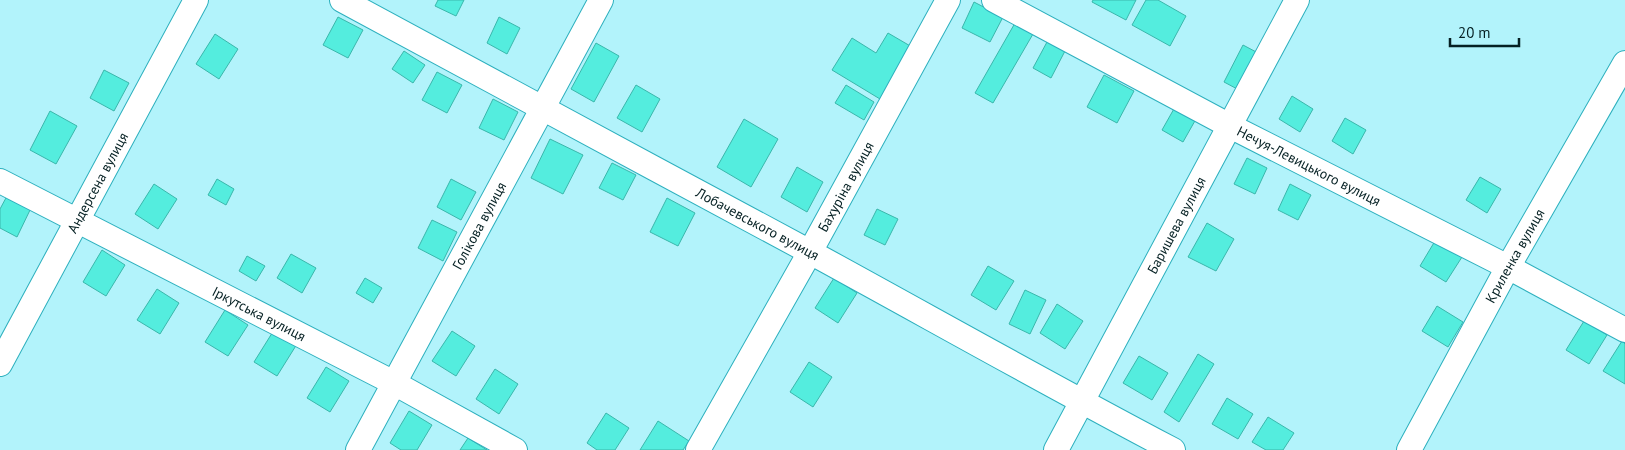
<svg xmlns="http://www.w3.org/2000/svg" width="1625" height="450" font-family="'PT Sans',sans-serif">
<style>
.building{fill:#54edde;stroke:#3ab7ab}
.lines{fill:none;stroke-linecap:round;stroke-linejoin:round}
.minor-casing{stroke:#2db0be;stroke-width:26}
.minor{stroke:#fff;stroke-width:24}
.labels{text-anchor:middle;stroke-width:4.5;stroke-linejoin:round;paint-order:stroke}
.street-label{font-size:14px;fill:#052023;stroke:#b2f3fb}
</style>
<rect width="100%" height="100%" fill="#b2f3fb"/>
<g class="building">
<polygon points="438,0 464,0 456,16 435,6"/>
<polygon points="1093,0 1136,0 1126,20 1092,2"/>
<polygon points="1146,0 1158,0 1186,16 1170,46 1132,25"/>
<polygon points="974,2 1003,17 990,42 962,28"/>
<polygon points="338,17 363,30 348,58 323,45"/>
<polygon points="499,17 520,28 507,54 487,43"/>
<polygon points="1015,23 1033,34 993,103 975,93"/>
<polygon points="888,33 912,47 880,99 832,70 852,38 876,53"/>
<polygon points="215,34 238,49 219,79 196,64"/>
<polygon points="1047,42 1065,51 1051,78 1033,68"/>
<polygon points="596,43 619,56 594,102 571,89"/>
<polygon points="1243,45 1260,54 1241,91 1224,82"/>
<polygon points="404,51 425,65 413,83 392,69"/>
<polygon points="104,70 129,83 114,111 90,98"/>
<polygon points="437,72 462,85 447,113 422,100"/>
<polygon points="1104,75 1134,91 1117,123 1087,107"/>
<polygon points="636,85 660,99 642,132 617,118"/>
<polygon points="846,85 874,102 864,120 835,103"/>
<polygon points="1292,96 1313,109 1300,132 1279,119"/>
<polygon points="493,99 518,112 504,140 479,128"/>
<polygon points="1175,107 1196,119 1183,142 1162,130"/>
<polygon points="50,111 77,126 56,164 30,150"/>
<polygon points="1345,118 1366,130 1353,154 1332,141"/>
<polygon points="744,119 778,139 751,187 717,167"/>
<polygon points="550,139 583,155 563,194 531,178"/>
<polygon points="1247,158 1267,168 1255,194 1234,184"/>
<polygon points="612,163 636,175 623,200 599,188"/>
<polygon points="797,167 823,182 807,212 781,197"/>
<polygon points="1480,177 1501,189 1487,213 1466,200"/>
<polygon points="217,179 234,189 226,205 208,195"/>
<polygon points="451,179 476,192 461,220 437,207"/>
<polygon points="154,184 177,199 158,229 135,214"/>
<polygon points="1290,184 1311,195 1298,220 1278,210"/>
<polygon points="7,196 31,208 17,237 0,228 0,209"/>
<polygon points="667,198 695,213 678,246 650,232"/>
<polygon points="877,209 898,219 885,245 864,235"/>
<polygon points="432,220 457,232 443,261 418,248"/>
<polygon points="1207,223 1234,239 1216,271 1188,257"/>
<polygon points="1435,241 1462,257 1446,282 1420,266"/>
<polygon points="102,250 125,265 106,296 83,282"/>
<polygon points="291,254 316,268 302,293 277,278"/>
<polygon points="247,256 265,266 256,281 239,271"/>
<polygon points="988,266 1014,281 996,310 971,295"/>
<polygon points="365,278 382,288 373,303 356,293"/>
<polygon points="834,278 857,293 838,323 815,308"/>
<polygon points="157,289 179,303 160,334 137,320"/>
<polygon points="1025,290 1046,300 1030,334 1009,324"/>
<polygon points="1057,304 1083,321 1065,349 1040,333"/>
<polygon points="1437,306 1463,322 1448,347 1422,331"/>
<polygon points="225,310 248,325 228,356 205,342"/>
<polygon points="1584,321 1607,335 1589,364 1566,350"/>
<polygon points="274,330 297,344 277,376 254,362"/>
<polygon points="452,331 475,346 456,376 432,361"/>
<polygon points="1622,341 1625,344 1625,384 1603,371"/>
<polygon points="1198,354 1214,364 1179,422 1164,412"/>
<polygon points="1139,356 1168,373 1152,400 1123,383"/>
<polygon points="809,362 832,377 813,407 790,392"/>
<polygon points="326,367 349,381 330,412 307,398"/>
<polygon points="495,369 518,384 499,414 476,399"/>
<polygon points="1227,398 1253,414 1238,439 1212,424"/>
<polygon points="409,411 432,425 417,450 401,450 390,443"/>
<polygon points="606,413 629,428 615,450 597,450 587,443"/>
<polygon points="1268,417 1294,433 1283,450 1266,450 1252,442"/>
<polygon points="658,421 689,441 683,450 640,450"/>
<polygon points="468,438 487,450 460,450"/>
</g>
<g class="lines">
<defs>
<g id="minor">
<path id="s1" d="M342,0c156,85 312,168 468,252 121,66 241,134 363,198"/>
<path id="s2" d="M994,0l236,126 278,141 117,63"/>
<path id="s3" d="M0,181l394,202 121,67"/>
<path id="s4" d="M0,364l196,-364"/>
<path id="s5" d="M358,450l243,-450"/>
<path id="s6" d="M698,450l112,-198 138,-252"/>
<path id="s7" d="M1056,450l241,-450"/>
<path id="s8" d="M1409,450l99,-183 117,-204"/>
</g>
</defs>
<use href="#minor" class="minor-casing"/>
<use href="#minor" class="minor"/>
</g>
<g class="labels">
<g class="street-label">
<text dy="5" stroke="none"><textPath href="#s2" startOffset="356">Нечуя-Левицького вулиця</textPath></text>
<text dy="5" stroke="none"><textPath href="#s4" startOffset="206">Андерсена вулиця</textPath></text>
<text dy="5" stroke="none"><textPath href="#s6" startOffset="302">Бахуріна вулиця</textPath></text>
<text dy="5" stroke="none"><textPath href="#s5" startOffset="255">Голікова вулиця</textPath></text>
<text dy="5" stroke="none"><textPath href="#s1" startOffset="472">Лобачевського вулиця</textPath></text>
<text dy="5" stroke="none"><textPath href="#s7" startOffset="255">Баришева вулиця</textPath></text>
<text dy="5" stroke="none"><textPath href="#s8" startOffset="221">Криленка вулиця</textPath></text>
<text dy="5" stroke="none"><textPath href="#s3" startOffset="291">Іркутська вулиця</textPath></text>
</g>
</g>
<path d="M1450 38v8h69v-8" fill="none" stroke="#052023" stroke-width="2.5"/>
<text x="1458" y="38" font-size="15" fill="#052023" stroke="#b2f3fb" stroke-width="4" paint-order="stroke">20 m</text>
</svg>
